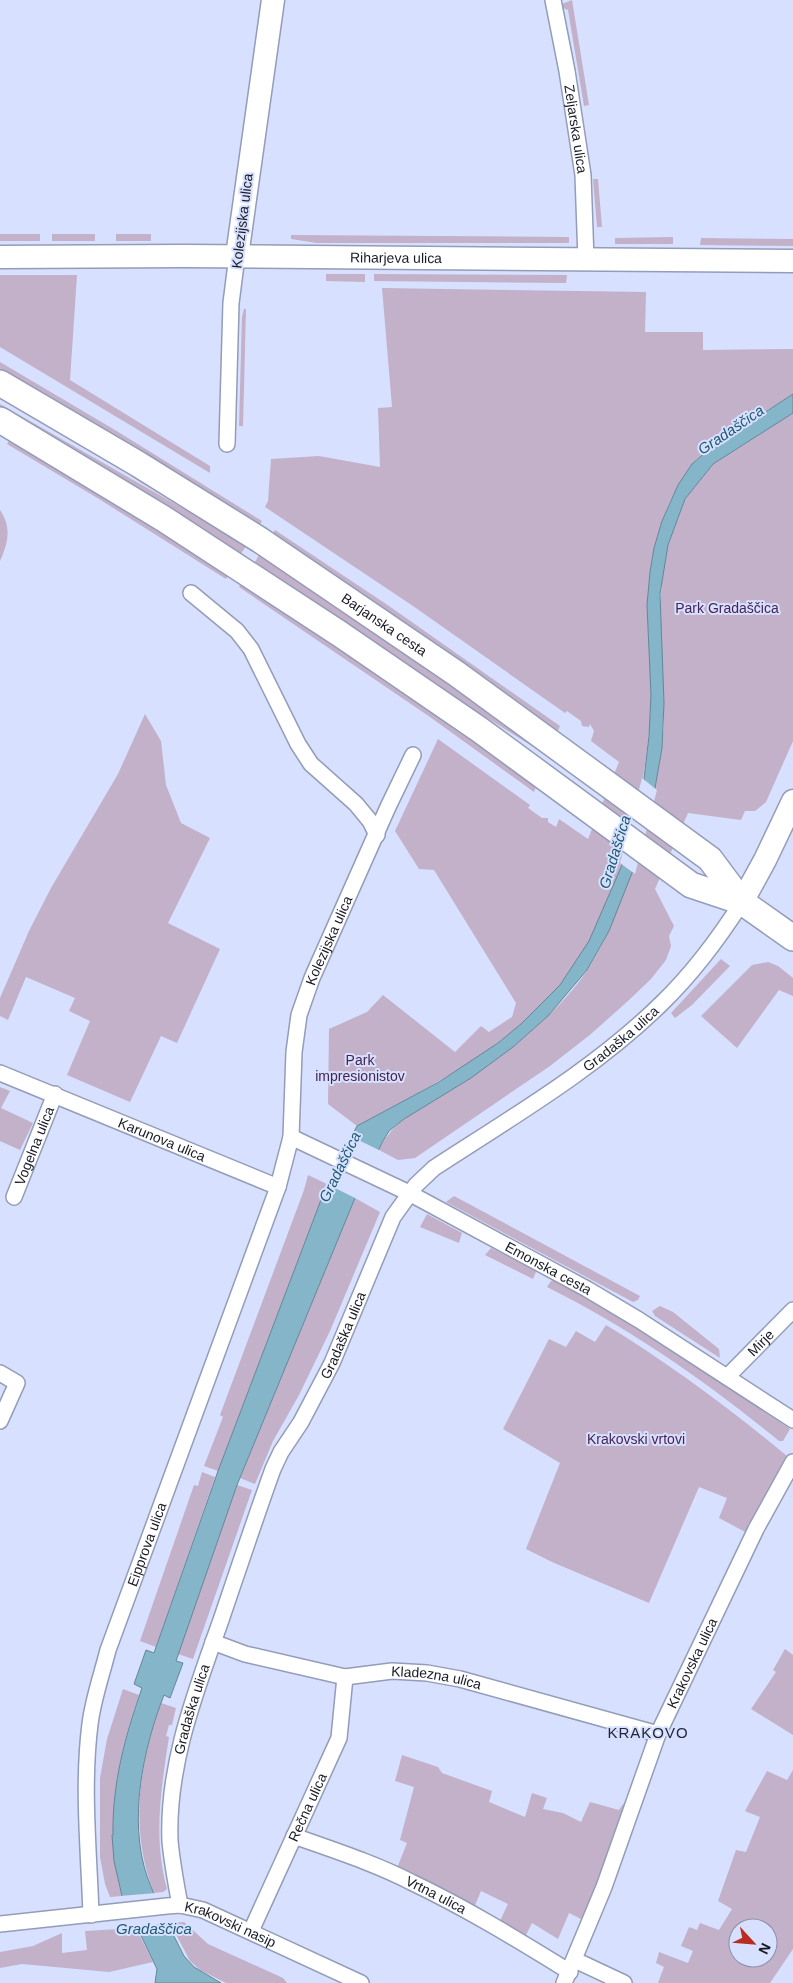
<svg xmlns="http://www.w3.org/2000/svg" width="793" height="1983" font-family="Helvetica,sans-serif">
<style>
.green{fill:#c3b0c9;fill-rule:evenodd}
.water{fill:#85b5c8;stroke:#648797}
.pier{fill:#d7e0fe}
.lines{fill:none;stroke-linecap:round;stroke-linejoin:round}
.street-casing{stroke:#939cb8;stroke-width:18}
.secondary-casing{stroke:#939cb8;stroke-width:25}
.primary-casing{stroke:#939cb8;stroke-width:28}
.street{stroke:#fff;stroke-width:15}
.secondary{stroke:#fff;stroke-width:22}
.primary{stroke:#fff;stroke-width:25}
.labels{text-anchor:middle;stroke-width:4;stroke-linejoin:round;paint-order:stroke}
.street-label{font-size:14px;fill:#181b26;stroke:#d7e0fe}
.park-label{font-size:14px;fill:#472351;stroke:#d7e0fe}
.water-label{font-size:15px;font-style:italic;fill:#1c5a70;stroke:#d7e0fe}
.neighbourhood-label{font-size:15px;letter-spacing:1px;fill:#22283f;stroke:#d7e0fe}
</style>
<rect width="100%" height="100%" fill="#d7e0fe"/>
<g class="green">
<polygon points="572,0 589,105 584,106 568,10 563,8 562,4"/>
<polygon points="593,179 598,179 602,227 597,227"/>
<rect x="0" y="234" width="40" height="7"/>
<rect x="52" y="234" width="43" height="7"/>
<rect x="116" y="234" width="35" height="7"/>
<polygon points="291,235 569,237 569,243 317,243 291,239"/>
<polygon points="673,237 673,244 615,244 615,238"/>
<polygon points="701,238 793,239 793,246 700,245"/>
<polygon points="326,274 365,274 365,282 326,281"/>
<polygon points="374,274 567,275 566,283 374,281"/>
<polygon points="0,275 77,275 70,380 210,466 210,473 0,347"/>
<path d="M382,288l264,4 -1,40h58v18l90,-1v45c-22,14 -44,28 -66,43 -13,8 -27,17 -36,29 -29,39 -43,91 -43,139 -1,31 4,62 3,92 -2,90 -32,217 -90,287 -54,65 -132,103 -204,142l-29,-22 1,-75 38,-17 16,-17 72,57 26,-26 8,6 23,-15 4,-14 -82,-133 -15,-1 -24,-38 43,-92 92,66 -2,3 14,10h6v4l8,5 3,-8 29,20 31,-77 -28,-21 3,-10 -4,-7 -1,3 -7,-1 -1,-5 -14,-10 -2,2 -152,-107 -148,-99 3,-6 3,-42 48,-3 61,11 -2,-59 14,-1z"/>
<polygon points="244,309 246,309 243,426 239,426 242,317"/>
<polygon points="0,362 115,430 262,521 258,528 0,370"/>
<polygon points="0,404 247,545 240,555 0,408"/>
<path d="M793,413v328l-27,61 -11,9h-10l-4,9 -53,-7 -33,76 19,37 -5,10 2,10 -5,14 -15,19 -22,21 -38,34 -41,32 -135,92 -17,2 -19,-10c16,-37 63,-51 94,-74 42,-30 84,-62 114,-105 8,-13 15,-27 22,-40l46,-143 7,-40 2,-27 -4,-111 2,-30 6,-34 13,-37 4,-10 28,-35z"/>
<polygon points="11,437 230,572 226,579 99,499 7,444"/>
<path d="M0,510c12,18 8,33 0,51z"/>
<polygon points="275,530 389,606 560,726 557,733 271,536"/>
<polygon points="260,553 550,753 548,756 442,690 254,564"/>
<polygon points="243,581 537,784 534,792 430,717 239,587"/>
<polygon points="145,714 161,741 166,785 181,823 210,838 168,923 220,949 177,1043 161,1036 130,1102 67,1075 90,1021 69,1011 75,998 26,977 8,1020 0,1016 0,998 29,931 51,888 118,774"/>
<polygon points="721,959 730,966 692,1005 675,1018 671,1013"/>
<polygon points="768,962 778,966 793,978 793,996 779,990 737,1048 701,1016 752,965"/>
<polygon points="0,1087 10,1091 1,1108 33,1123 20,1150 0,1141"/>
<polygon points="308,1175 327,1184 218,1471 204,1466 223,1417 220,1415 304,1190"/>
<polygon points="454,1196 640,1296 638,1300 633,1302 446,1202"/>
<polygon points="355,1198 380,1212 330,1331 299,1395 273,1441 255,1484 240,1478"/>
<polygon points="427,1214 462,1233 459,1243 420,1227"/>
<polygon points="491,1248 535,1270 536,1272 533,1279 485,1255"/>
<path d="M554,1280l82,45 154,104 -7,12h-4c-72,-59 -148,-112 -232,-154l4,-6z"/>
<polygon points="660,1306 673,1312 719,1349 720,1358 655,1316 652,1311"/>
<path d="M606,1325c64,39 123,83 181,131l-38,78 -30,-16 8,-20 -28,-11 -50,116 -97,-41 -26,-13 34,-86 -57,-34 46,-90 17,8 10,-16 19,11z"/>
<polygon points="202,1472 215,1477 156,1647 140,1641 194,1485 198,1486"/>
<polygon points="237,1485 252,1490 193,1659 178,1654"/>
<polygon points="785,1649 793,1655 793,1735 751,1709 776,1672 773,1670"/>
<path d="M123,1689l16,6c-23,66 -35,132 -17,201l-12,1 -5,-13 -5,-27v-79l7,-39z"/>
<path d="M161,1703l15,5 -4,17h-3l-3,11 3,1c-8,51 -16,102 -2,152l-4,3 -9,1c-25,-65 -15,-126 7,-190z"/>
<polygon points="402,1755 438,1767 442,1773 492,1791 489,1802 525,1817 532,1793 547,1798 543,1809 563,1813 581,1822 590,1802 619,1810 623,1804 628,1803 585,1921 569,1913 558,1939 532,1923 524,1939 499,1923 508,1904 481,1891 473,1910 397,1868 407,1843 400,1840 414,1787 395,1781"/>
<path d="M793,1770v179l-23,34h-112l6,-16 -8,-4 3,-11 29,11 5,-12 -12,-5 8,-19 8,3 3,-7 19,7 13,-21 -14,-8 18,-51 10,2 14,-35 -15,-6 22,-40 20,9zM738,1928h30v30h-30z"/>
<polygon points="184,1922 208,1944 283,1978 287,1983 226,1983 200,1970 190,1961 170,1923"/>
<polygon points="136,1928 153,1962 109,1972 22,1964 0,1968 0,1952 33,1946 62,1933 62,1953 87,1950 85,1931"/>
</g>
<path class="water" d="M793,394v19l-80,51 -28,35 -17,46 -8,49 4,109 -2,45 -7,40 -23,85 -23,58 -22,39 -39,46 -35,31 -42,31 -67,41 -15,12 -6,10 -28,57 -118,287 -61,176 7,2 -13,35 -6,-3c-21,54 -36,125 -17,181 10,28 24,54 37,80l10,11 27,16h-66l2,-14 -35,-73 -8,-35 -2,-26h1c-1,-51 12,-99 29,-147l-8,-4 12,-34 8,3 64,-182 109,-287 30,-58 82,-44 59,-39 23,-19 39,-39 29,-44 33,-76 22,-86 5,-43 2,-41 -4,-90 3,-33 4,-24 8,-27 16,-36 14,-21 17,-15z"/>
<g class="pier">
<polygon points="642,778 657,790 635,874 620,863"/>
<polygon points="350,1136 381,1151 357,1199 325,1183"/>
<polygon points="156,1893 170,1923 133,1928 120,1896"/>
</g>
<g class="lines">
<defs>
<g id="street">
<path id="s1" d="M553,0l14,71 16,104 3,85"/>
<polyline points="227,444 231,303 237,256"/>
<polyline points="191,593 237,631 251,649 298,744 311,764 356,804 370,821 377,835"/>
<path id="s2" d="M0,1073l278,114"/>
<path id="s3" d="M291,1137l118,56 178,96 52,31 154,100"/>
<path id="s4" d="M14,1197l41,-103"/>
<polyline points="0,1373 17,1383 0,1421"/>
<path id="s5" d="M727,1377l66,-67"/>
<path id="s6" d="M213,1642l32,12 100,23 47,-6 35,2 33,6 198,55"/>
<path id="s7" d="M294,1836c39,14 80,27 117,46 55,26 107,58 159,90"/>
<path id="s8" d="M180,1905c-4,-21 -8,-43 -10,-64 -3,-77 26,-150 51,-221 17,-50 34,-101 52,-151l8,-17 20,-30 31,-59 61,-146 23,-32 18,-17c78,-51 161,-99 228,-165 31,-30 57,-65 80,-101"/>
<path id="s9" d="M91,1915c-2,-63 -9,-128 -1,-191 3,-25 12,-50 18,-74l170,-463 13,-50 3,-85 5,-37 13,-37 76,-171 25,-52"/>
<path id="s10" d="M0,1924l167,-18 13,-1 23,5 158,73"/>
<path id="s11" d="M251,1931l88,-193 6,-61"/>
<polyline points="575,1960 624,1983"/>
<path id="s12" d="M564,1983l40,-96 54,-153 98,-205 37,-67"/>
</g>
<g id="secondary">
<polyline points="237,256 273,0"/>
<path id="s13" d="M0,257l183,-1 610,5"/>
<polyline points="742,902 765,860 793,801"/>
</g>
<g id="primary">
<path id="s14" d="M0,383l138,81 122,76 197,134 253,185 32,43 51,36"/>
<polyline points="0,420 164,519 340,634 480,730 691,885 742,902"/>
</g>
</defs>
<use href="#street" class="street-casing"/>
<use href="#secondary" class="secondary-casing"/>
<use href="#primary" class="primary-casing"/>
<use href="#street" class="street"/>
<use href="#secondary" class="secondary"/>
<use href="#primary" class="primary"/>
</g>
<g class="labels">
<g class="street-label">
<text dy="5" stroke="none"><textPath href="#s1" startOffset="131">Zeljarska ulica</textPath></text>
<text transform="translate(242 221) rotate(-83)" y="5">Kolezijska ulica</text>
<text dy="5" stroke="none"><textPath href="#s13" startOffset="396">Riharjeva ulica</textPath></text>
<text dy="5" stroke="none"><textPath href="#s14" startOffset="454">Barjanska cesta</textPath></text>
<text dy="5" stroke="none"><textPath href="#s9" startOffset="1015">Kolezijska ulica</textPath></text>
<text dy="5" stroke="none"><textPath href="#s8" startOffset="1024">Gradaška ulica</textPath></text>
<text dy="5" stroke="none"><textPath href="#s2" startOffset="175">Karunova ulica</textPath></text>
<text dy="5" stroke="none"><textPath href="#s4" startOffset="55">Vogelna ulica</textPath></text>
<text dy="5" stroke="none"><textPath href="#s3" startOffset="289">Emonska cesta</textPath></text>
<text dy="5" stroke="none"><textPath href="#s8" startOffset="604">Gradaška ulica</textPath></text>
<text dy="5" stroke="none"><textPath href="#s5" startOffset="48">Mirje</textPath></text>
<text dy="5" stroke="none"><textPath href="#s9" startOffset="380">Eipprova ulica</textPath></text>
<text dy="5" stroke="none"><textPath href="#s12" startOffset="345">Krakovska ulica</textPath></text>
<text dy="5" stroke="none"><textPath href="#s6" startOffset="229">Kladezna ulica</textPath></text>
<text dy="5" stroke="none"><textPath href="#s8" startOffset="199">Gradaška ulica</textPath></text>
<text dy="5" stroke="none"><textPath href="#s11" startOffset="136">Rečna ulica</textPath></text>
<text dy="5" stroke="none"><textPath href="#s7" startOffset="154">Vrtna ulica</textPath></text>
<text dy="5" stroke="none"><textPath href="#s10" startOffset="235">Krakovski nasip</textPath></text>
</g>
<g class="park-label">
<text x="727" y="613">Park Gradaščica</text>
<text x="360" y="1065">Park<tspan x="360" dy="16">impresionistov</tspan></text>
<text x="636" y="1444">Krakovski vrtovi</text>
</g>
<g class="water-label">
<text transform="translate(731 430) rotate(-34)" y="5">Gradaščica</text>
<text transform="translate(615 852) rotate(-73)" y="5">Gradaščica</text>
<text transform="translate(340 1167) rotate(-64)" y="5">Gradaščica</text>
<text x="154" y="1934">Gradaščica</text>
</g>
<g class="neighbourhood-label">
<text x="648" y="1738">KRAKOVO</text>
</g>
</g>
<g transform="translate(753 1943) rotate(116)"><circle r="24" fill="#d7e0fe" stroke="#8b91a8"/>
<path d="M0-4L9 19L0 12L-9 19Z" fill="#ba2c21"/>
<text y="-8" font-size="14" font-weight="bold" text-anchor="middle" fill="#181b26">N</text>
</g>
</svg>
